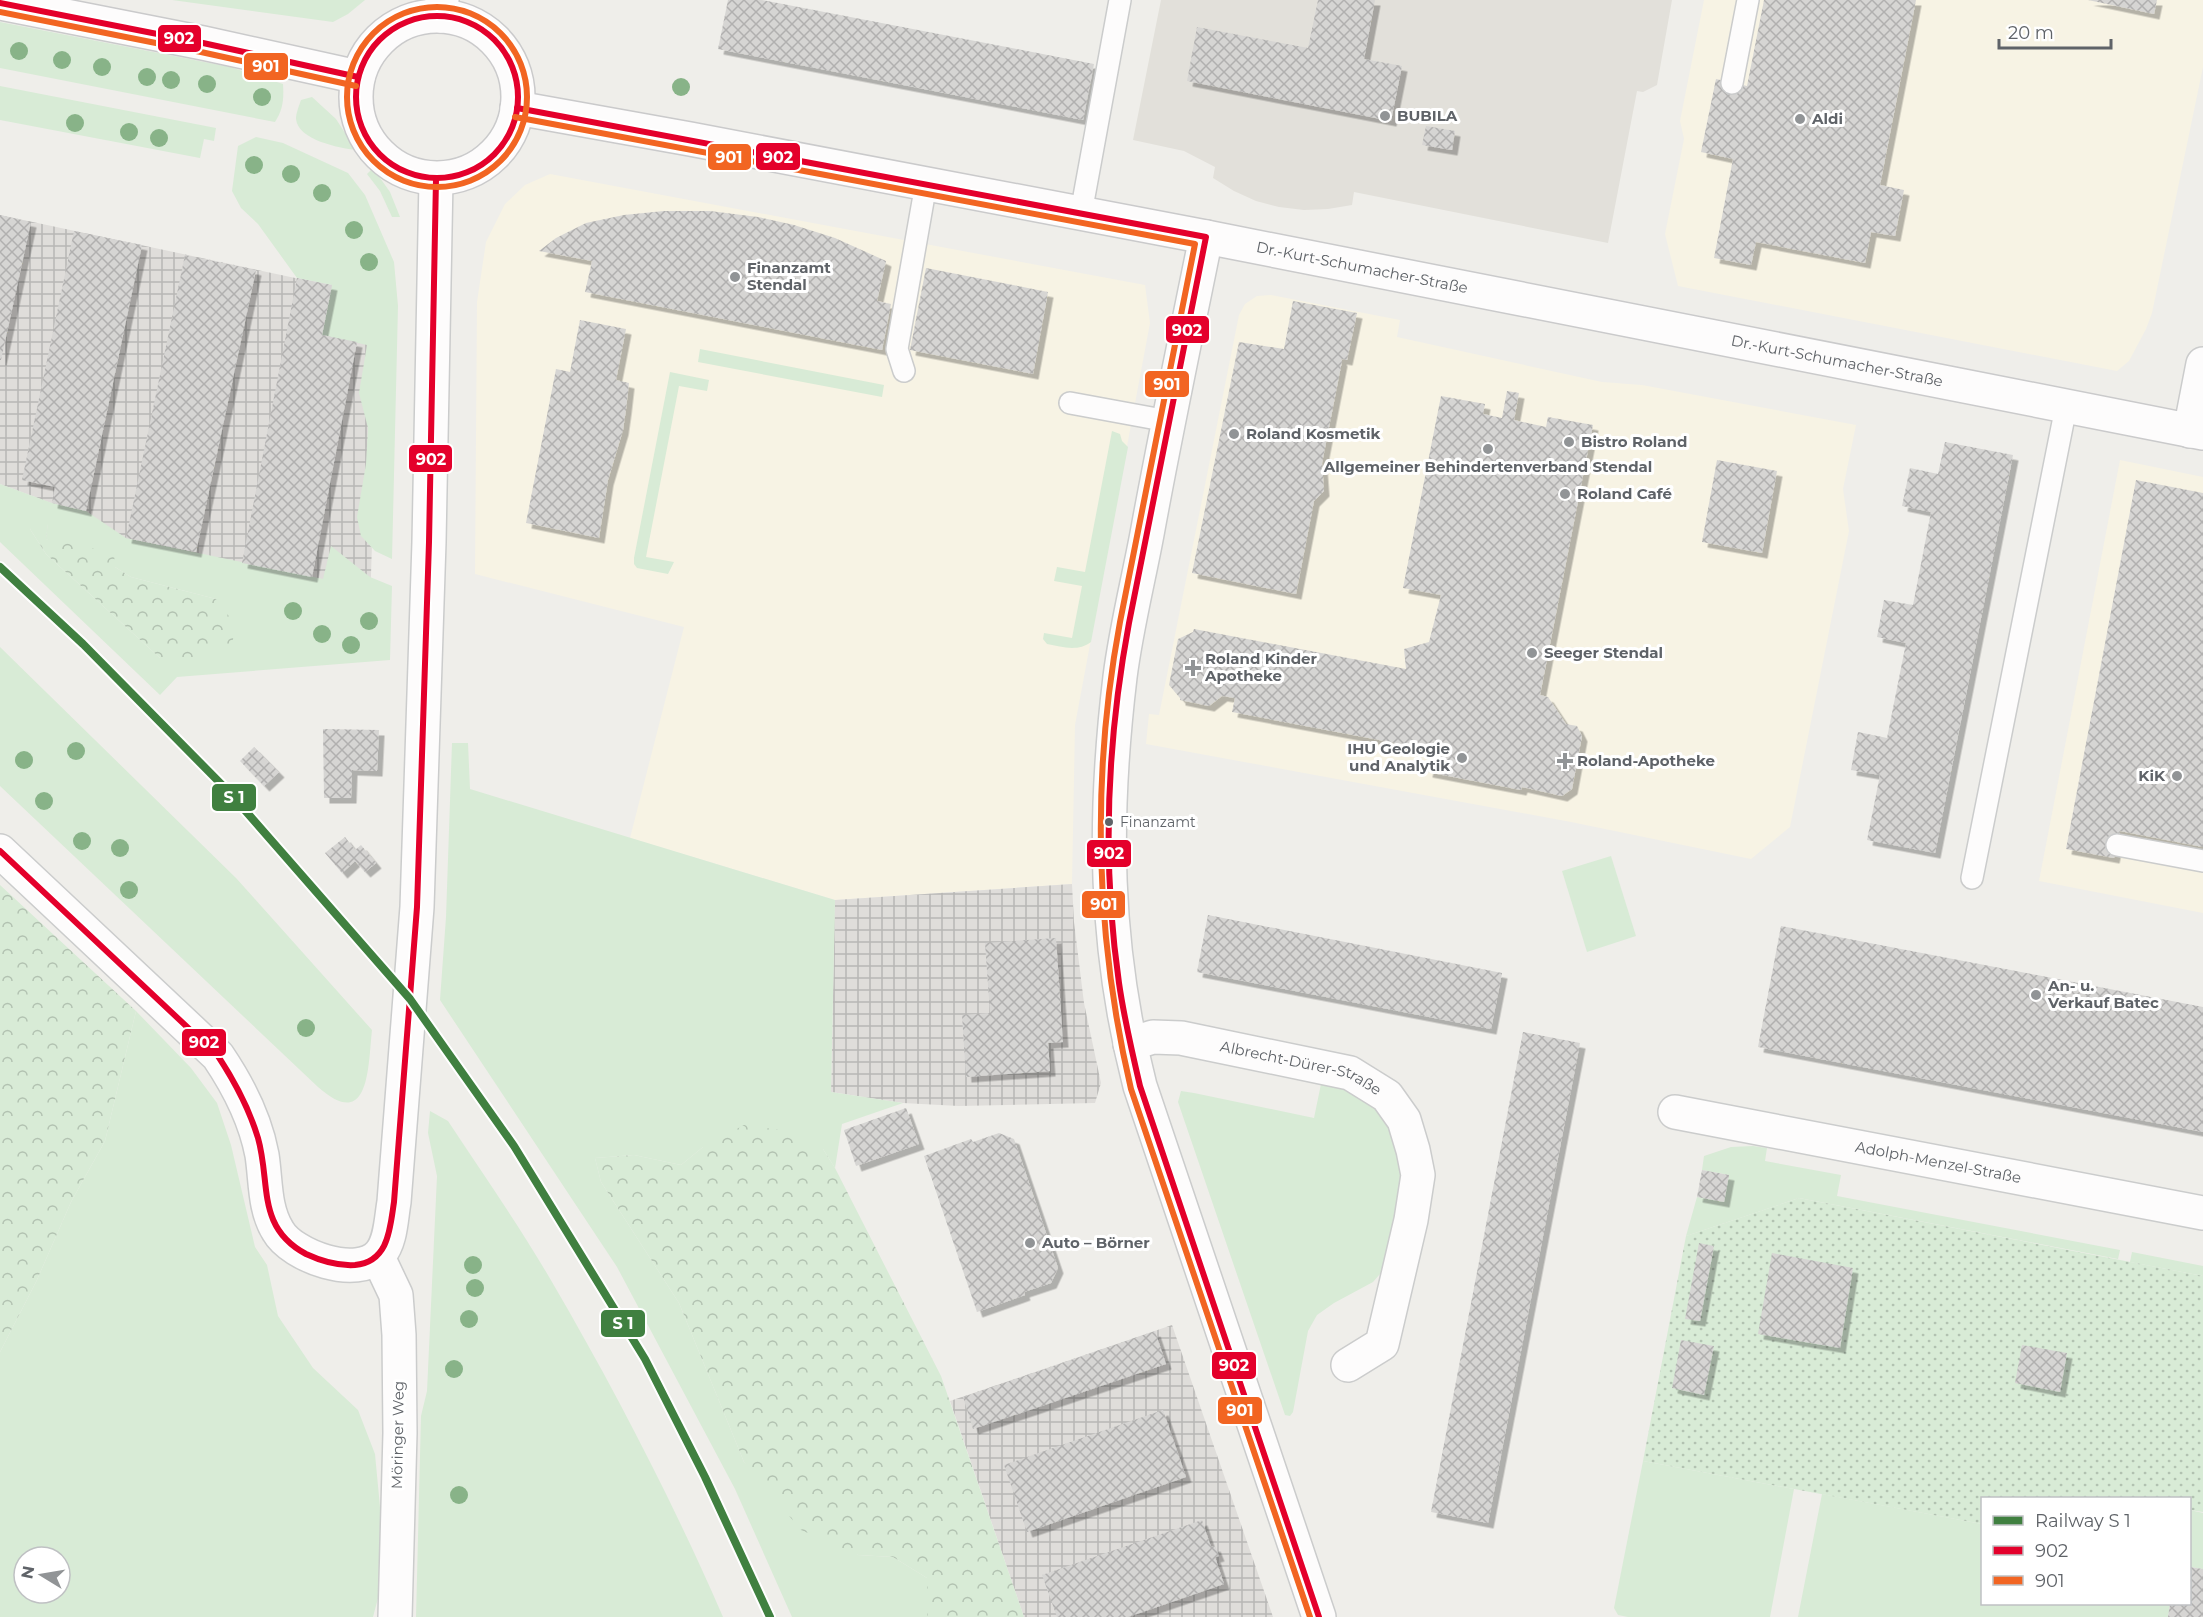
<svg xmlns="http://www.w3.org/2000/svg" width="2203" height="1617" font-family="Montserrat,sans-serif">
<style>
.commercial{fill:#f7f3e4}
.industrial{fill:url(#industrial-grid)}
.education{fill:#e2e0da}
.green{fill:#d8ebd6;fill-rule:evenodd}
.forest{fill:url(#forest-crowns)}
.garden{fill:url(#garden-dots)}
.building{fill:url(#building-cross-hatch);filter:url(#shadow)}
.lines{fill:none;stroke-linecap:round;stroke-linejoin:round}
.lane-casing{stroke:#cbcccc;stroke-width:24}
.street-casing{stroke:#cbcccc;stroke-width:36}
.secondary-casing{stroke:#cacacb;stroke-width:36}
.lane{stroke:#fdfcfc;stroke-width:21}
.street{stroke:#fdfcfc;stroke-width:33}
.secondary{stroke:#fdfcfc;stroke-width:33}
.bus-1-casing{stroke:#fff;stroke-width:10}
.bus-2-casing{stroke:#fff;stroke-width:10}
.bus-1{stroke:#e4002b;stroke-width:6}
.bus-2{stroke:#f26522;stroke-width:6}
.rail-1-casing{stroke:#fff;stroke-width:12}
.rail-1{stroke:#408040;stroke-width:8}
.tree{fill:#88b388}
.poi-dot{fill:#919496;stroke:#fff;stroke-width:2}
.bus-dot{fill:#5f6368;stroke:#fff;stroke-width:2}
.labels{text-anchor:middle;stroke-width:6;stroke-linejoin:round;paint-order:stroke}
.bus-label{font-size:14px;fill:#5f6368;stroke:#fff;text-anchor:start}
.poi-label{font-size:15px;font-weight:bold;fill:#5f6368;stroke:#fff;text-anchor:start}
.street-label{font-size:15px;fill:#5f6368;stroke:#fff}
.line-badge{stroke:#fff;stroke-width:2}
.badge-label{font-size:16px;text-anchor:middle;font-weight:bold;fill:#fff}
</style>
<defs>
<pattern id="industrial-grid" width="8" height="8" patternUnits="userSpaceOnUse" patternTransform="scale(1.5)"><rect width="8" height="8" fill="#dfddda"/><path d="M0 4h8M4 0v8" fill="none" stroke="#b8b7b5"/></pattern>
<pattern id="forest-crowns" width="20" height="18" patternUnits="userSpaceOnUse" patternTransform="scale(1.5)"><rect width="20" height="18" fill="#d8ebd6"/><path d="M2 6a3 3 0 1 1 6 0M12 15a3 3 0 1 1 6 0" fill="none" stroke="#b2c2b1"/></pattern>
<pattern id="garden-dots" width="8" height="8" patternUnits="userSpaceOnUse" patternTransform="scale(1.5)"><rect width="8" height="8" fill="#d8ebd6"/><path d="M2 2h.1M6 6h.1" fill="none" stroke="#b2c2b1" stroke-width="1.8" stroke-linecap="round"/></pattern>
<pattern id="building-cross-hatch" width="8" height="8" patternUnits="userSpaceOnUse" patternTransform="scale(1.5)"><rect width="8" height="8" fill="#d6d5d3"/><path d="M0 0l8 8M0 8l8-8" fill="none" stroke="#b1b0af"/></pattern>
<filter id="shadow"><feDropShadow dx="5.5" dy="5.5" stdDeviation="0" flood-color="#0004"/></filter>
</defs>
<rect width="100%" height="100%" fill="#efeeea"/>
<g class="commercial">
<polygon points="1704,0 2203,0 2203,67 2152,313 2146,329 2129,361 2117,371 1678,286 1665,234 1684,139 1680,121"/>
<polygon points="550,174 1145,285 1150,323 1075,725 1072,884 835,900 630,838 684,627 475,574 477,302 486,242 505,204 525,185"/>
<polygon points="1271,295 1400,320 1397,337 1602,382 1642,385 1856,425 1843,489 1849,531 1790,827 1751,859 1571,822 1146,744 1149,714 1159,715 1239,315 1245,304 1257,296"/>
<polygon points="2120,460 2203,477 2203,913 2039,881"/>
</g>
<g class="industrial">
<polygon points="0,215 380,296 370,606 46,539 51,503 0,484"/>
<polygon points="1072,884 1074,922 1084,1003 1101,1083 1095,1103 959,1106 903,1103 831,1092 835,900"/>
<polygon points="1172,1325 1273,1617 1024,1617 950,1401"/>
</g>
<polygon class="education" points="1161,0 1672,0 1657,85 1643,92 1637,91 1608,243 1354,192 1352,205 1328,209 1304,210 1279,207 1256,201 1234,191 1213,178 1215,167 1184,151 1133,140"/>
<g class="green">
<polygon points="172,0 365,0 348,14 333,22"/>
<path d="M0,22l230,45 53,17c1,15 0,26 -8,38l-275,-54z"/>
<polygon points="0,86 216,128 214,141 204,139 200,158 0,120"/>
<path d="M312,97l24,22 20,31c-17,-2 -58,-10 -60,-31 0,-6 3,-13 5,-19z"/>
<polygon points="256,137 283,143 348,173 365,195 394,262 398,306 392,559 375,551 361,536 357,517 366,464 368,428 359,393 367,345 322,335 332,285 297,278 258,224 241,208 232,191 238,146"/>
<polygon points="373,168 390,192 400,217 392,217 380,191 367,174"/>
<polygon points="700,349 884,385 882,397 698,362"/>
<polygon points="670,372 709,380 707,391 679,386 646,557 674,562 668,574 637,568 634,564 634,558"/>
<path d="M1112,431l8,3 2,7 6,6 -37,195c-13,10 -29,5 -44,2l-4,-5 1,-6 28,5 10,-52 -28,-5 3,-14 28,5z"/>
<path d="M0,484l52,19 34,8 40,27 197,41 8,-33 39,31 22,9 -2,74 -213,17 -17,18 -160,-153zM48,524l-2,15 69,28 16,10 85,22 -56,59 -114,-104 -16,-25z"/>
<path d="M0,647l236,231 136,152c-4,36 -2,103 -54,57l-318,-301z"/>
<polygon points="452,743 468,743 470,789 835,900 831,1092 903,1103 842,1124 835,1168 823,1149 703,1147 681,1165 634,1155 595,1158 601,1182 679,1303 744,1462 858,1555 893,1557 927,1578 927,1617 792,1617 735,1489 617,1267 440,1000 446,917"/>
<polygon points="1611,856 1636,936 1587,952 1562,871"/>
<path d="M136,1011l55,57 26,35 14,42 24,102 12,18 11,51 35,52 45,42 17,44 5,53 3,72 -10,38h-373v-265l36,-70 35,-80 34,-61zM24,1557h36v36h-36z"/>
<polygon points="1321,1084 1348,1090 1378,1109 1395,1133 1404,1177 1387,1266 1373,1282 1334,1303 1317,1315 1308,1331 1293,1412 1290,1416 1285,1415 1178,1102 1181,1091 1194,1093 1314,1118"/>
<path d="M430,1111l18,10c35,53 72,106 104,161 63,108 121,220 171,335h-307l5,-201 6,-25 10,-215 -9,-43z"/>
<polygon points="1753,1146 1767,1148 1765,1161 1841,1175 1837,1196 2120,1250 2118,1259 1799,1198 1686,1236 1697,1197 1724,1201 1729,1175 1702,1170 1704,1156 1731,1147"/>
<polygon points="2132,1252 2203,1266 2203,1276 2130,1262"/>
<polygon points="1643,1461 1794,1489 1770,1617 1628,1617 1618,1615 1614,1608"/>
<polygon points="1822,1494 1982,1524 1982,1604 2170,1604 2168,1617 1798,1617"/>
<polygon points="2190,1510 2203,1513 2203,1569 2190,1567"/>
</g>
<g class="forest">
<polygon points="37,524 48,524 46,539 114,553 115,567 131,577 216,599 226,611 235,628 232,645 183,663 160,658 46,554 30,529"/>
<polygon points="0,885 136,1011 105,1141 71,1202 36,1282 0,1352"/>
<polygon points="744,1125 788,1131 823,1149 835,1168 941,1376 1024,1617 927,1617 927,1578 893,1557 858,1555 801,1530 744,1462 679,1303 601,1182 595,1158 634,1155 681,1165 703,1147"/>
</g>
<polygon class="garden" points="1799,1198 2203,1276 2203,1512 2190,1510 2190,1498 1982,1498 1982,1524 1643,1461 1686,1236"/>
<g class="building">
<polygon points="728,0 762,0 1094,64 1083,120 718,49"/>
<polygon points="1318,0 1375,0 1364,59 1402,66 1391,121 1187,81 1197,27 1308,48"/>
<polygon points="1764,0 1916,0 1880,185 1904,190 1895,236 1871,232 1865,263 1756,242 1751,265 1714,258 1733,159 1701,152 1716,79 1747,86"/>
<polygon points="2088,0 2157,0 2154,14"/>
<polygon points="1426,126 1455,131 1452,150 1422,145"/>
<polygon points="664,211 710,211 758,217 794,225 835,238 886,261 877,301 891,304 882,350 585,292 592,261 539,251 556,238 586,223 624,215"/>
<polygon points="0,215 31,222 1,360 0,360"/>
<polygon points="74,231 142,245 86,511 52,503 55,487 22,480"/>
<polygon points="185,255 256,270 196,552 126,538"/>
<polygon points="926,268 1048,292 1033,374 910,350"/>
<polygon points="297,278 332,285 322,335 357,342 312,577 242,563"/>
<polygon points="1293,301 1357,313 1347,360 1341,359 1342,361 1322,463 1324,491 1314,501 1296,594 1192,573 1239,342 1284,349"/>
<polygon points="580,320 626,329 616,380 629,383 626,409 623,430 608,480 599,538 526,523 556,369 570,372"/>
<polygon points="1507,391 1519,393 1514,420 1546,427 1548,417 1593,425 1540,695 1548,697 1566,724 1577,726 1582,736 1572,789 1562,796 1522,787 1521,790 1427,772 1432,750 1232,712 1235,698 1222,696 1209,706 1180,700 1180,698 1169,685 1178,639 1193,632 1194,629 1406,669 1404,649 1429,642 1441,595 1403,588 1441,396 1485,404 1483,414 1502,418"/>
<polygon points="1945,442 2013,455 1935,853 1867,840 1880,775 1851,770 1858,732 1887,738 1906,643 1877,637 1884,600 1913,605 1931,512 1902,506 1910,468 1938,474"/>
<polygon points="1717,460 1777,471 1762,553 1702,542"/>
<polygon points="2136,480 2203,493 2203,847 2120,831 2114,858 2066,849"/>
<polygon points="323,729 379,730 377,771 352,770 351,798 324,798"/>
<polygon points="254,747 279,772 264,786 240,761"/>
<polygon points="345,837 355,850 361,845 376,863 365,872 355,861 342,873 325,853"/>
<polygon points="1208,915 1502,973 1491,1029 1197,972"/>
<polygon points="1781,926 2203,1007 2203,1132 1758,1047"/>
<polygon points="1056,938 1063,1042 1048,1043 1050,1071 966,1077 962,1015 990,1013 985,943"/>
<polygon points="1523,1032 1580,1043 1488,1523 1431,1512"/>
<polygon points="906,1108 919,1144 856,1166 844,1130"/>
<polygon points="999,1133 1014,1139 1058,1268 1051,1283 1024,1292 1025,1295 977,1312 924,1156 971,1139 973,1142"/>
<polygon points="1702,1170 1729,1175 1724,1202 1697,1197"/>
<polygon points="1699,1243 1714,1246 1700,1321 1685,1319"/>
<polygon points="1772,1253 1853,1268 1840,1348 1758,1334"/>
<polygon points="1155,1331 1166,1364 973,1429 963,1397"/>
<polygon points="1681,1340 1714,1346 1704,1395 1672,1388"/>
<polygon points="2022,1345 2067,1353 2060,1392 2015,1383"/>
<polygon points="1163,1410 1186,1477 1027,1532 1004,1465"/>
<polygon points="1202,1520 1211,1547 1215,1546 1219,1556 1215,1557 1224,1584 1128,1617 1057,1617 1042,1575"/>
<polygon points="2190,1567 2203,1569 2203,1617 2168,1617 2170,1604 2190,1604"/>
</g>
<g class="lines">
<defs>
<g id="lane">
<polyline points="1732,83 1748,0"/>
<polyline points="1081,213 1120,0"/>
<polyline points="904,371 897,349 926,184"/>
<polyline points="1070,403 1168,421"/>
<polyline points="2117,845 2203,861"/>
<polyline points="1972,878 2066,407"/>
</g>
<g id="street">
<polyline points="441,16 442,0"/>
<path d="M1206,237c-20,99 -41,198 -59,297 -9,48 -21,95 -27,143 -17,142 -16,269 20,409l179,531"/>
<polyline points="2190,431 2203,364"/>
<path d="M0,851l218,205c21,31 37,62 44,99 4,26 2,54 16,76 14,25 80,49 102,23 11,-13 11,-35 14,-52l23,-295 12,-365 7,-363"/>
<path id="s1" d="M1130,1044l23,-7 28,1 169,35 37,23 17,24 9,30 5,25 -7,45 -29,124 -34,21"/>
<path id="s2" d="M1675,1112l528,101"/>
<polyline points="378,1257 396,1295 399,1335 400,1433 395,1617"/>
</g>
<g id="secondary">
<polyline points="0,3 203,43 358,77"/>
<circle cx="437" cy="97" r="81"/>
<path id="s3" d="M517,108l173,31 516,98 997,196"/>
</g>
</defs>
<use href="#lane" class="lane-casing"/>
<use href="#street" class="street-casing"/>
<use href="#secondary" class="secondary-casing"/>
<use href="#lane" class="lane"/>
<use href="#street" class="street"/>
<use href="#secondary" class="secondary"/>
<defs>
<g id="bus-1">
<polyline points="0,3 203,43 358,77"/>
<circle cx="437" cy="97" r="81"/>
<path d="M517,108l689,129 -77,386c-22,118 -27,242 -10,360 5,35 13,69 21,103l179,531"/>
<path d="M0,851l218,205c17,26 31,52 40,82 13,46 -2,89 48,116 15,7 33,12 49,11 34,-3 35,-37 39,-63l23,-295 12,-365 7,-363"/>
</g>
<g id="bus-2">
<circle cx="437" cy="97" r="90"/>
<polyline points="0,12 201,52 356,86"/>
<path d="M515,117l680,127 -75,378c-29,155 -25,314 11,467l179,528"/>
</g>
</defs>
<use href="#bus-1" class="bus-1-casing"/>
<use href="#bus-2" class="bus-2-casing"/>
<use href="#bus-1" class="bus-1"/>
<use href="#bus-2" class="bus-2"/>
<defs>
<polyline id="rail-1" points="0,567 83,644 229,792 410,999 514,1146 645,1359 705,1477 770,1617"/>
</defs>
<use href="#rail-1" class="rail-1-casing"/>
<use href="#rail-1" class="rail-1"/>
</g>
<g class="tree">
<circle cx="19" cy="51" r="9"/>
<circle cx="62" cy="60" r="9"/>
<circle cx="102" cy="67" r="9"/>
<circle cx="147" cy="77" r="9"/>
<circle cx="171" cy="80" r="9"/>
<circle cx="207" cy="84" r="9"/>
<circle cx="681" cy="87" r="9"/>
<circle cx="262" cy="97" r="9"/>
<circle cx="75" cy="123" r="9"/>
<circle cx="129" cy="132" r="9"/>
<circle cx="159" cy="138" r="9"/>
<circle cx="254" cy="165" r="9"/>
<circle cx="291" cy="174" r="9"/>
<circle cx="322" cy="193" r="9"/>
<circle cx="354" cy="230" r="9"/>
<circle cx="369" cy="262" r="9"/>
<circle cx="293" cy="611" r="9"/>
<circle cx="369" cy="621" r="9"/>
<circle cx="322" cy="634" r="9"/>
<circle cx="351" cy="645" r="9"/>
<circle cx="76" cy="751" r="9"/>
<circle cx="24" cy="760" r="9"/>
<circle cx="44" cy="801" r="9"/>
<circle cx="82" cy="841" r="9"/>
<circle cx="120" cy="848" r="9"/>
<circle cx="129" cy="890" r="9"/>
<circle cx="306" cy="1028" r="9"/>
<circle cx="473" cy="1265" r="9"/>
<circle cx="475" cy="1288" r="9"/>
<circle cx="469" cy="1319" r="9"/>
<circle cx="454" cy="1369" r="9"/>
<circle cx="459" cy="1495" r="9"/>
</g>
<g class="poi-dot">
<circle cx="1385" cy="116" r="6"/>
<circle cx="1800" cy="119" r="6"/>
<circle cx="735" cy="277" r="6"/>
<circle cx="1234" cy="434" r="6"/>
<circle cx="1569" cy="442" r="6"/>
<circle cx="1488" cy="449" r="6"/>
<circle cx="1565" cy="494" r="6"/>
<circle cx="1532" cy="653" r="6"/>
<path d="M1190 659h6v6h6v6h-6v6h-6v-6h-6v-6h6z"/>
<circle cx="1462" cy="758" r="6"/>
<path d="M1562 752h6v6h6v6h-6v6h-6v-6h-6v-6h6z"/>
<circle cx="2177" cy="776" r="6"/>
<circle cx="2036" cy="995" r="6"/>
<circle cx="1030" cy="1243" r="6"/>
</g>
<circle class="bus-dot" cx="1109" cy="822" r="5"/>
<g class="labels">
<g class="bus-label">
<text x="1120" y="827">Finanzamt</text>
</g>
<g class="poi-label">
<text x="1397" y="121">BUBILA</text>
<text x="1812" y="124">Aldi</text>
<text x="747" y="273">Finanzamt<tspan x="747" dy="17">Stendal</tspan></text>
<text x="1246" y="439">Roland Kosmetik</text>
<text x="1581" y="447">Bistro Roland</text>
<text x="1488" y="472" text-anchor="middle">Allgemeiner Behindertenverband Stendal</text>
<text x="1577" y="499">Roland Café</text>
<text x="1544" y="658">Seeger Stendal</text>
<text x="1205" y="664">Roland Kinder<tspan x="1205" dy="17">Apotheke</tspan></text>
<text x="1450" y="754" text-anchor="end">IHU Geologie<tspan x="1450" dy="17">und Analytik</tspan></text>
<text x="1577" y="766">Roland-Apotheke</text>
<text x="2165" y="781" text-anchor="end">KiK</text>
<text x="2048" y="991">An- u.<tspan x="2048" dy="17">Verkauf Batec</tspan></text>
<text x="1042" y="1248">Auto – Börner</text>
</g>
<g class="street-label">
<text dy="5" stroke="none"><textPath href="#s3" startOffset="860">Dr.-Kurt-Schumacher-Straße</textPath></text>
<text dy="5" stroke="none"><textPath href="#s3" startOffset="1344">Dr.-Kurt-Schumacher-Straße</textPath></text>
<text dy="5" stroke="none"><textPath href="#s1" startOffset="176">Albrecht-Dürer-Straße</textPath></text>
<text dy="5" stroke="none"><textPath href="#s2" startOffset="268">Adolph-Menzel-Straße</textPath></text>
<text transform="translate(398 1435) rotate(-89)" y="5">Möringer Weg</text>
</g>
</g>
<g class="line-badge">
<rect x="157" y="24" width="45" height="29" rx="6" fill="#e4002b"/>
<rect x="243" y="52" width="46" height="29" rx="6" fill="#f26522"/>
<rect x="755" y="142" width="46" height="29" rx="6" fill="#e4002b"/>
<rect x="707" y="143" width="45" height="28" rx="6" fill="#f26522"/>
<rect x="1165" y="315" width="45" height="29" rx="6" fill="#e4002b"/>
<rect x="1144" y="370" width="46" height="28" rx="6" fill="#f26522"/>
<rect x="408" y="444" width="45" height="29" rx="6" fill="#e4002b"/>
<rect x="211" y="783" width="46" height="29" rx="6" fill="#408040"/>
<rect x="1086" y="839" width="46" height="29" rx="6" fill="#e4002b"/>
<rect x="1081" y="890" width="45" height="29" rx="6" fill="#f26522"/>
<rect x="181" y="1028" width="46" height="29" rx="6" fill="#e4002b"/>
<rect x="600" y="1309" width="46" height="29" rx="6" fill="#408040"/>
<rect x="1211" y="1351" width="46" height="29" rx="6" fill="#e4002b"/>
<rect x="1217" y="1396" width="46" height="29" rx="6" fill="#f26522"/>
</g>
<g class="badge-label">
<text x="179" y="44">902</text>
<text x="266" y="72">901</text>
<text x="778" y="163">902</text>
<text x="729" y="163">901</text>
<text x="1187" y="336">902</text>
<text x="1167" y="390">901</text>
<text x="431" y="465">902</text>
<text x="234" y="803">S 1</text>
<text x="1109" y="859">902</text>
<text x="1104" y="910">901</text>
<text x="204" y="1048">902</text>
<text x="623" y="1329">S 1</text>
<text x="1234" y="1371">902</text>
<text x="1240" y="1416">901</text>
</g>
<rect x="1981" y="1497" width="210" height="108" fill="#ffffff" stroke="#bfc1c3" stroke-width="1.5"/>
<rect x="1993" y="1516" width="30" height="9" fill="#408040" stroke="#bfc1c3" stroke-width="1.5"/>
<text x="2035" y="1527" font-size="18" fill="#5f6368">Railway S 1</text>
<rect x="1993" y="1546" width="30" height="9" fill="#e4002b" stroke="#bfc1c3" stroke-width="1.5"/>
<text x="2035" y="1557" font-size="18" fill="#5f6368">902</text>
<rect x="1993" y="1576" width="30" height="9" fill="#f26522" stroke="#bfc1c3" stroke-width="1.5"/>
<text x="2035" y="1587" font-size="18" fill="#5f6368">901</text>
<g transform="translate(42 1575) rotate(281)"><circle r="28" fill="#ffffff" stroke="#bfc1c3" stroke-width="1.5"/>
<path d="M0-4.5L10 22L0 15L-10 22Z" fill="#919496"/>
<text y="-9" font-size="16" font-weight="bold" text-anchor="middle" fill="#5f6368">N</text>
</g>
<path d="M1999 39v9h112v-9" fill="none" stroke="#5f6368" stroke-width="3"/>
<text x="2008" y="39" font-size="18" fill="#5f6368" stroke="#ffffff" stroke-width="4.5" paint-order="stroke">20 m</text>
</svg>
